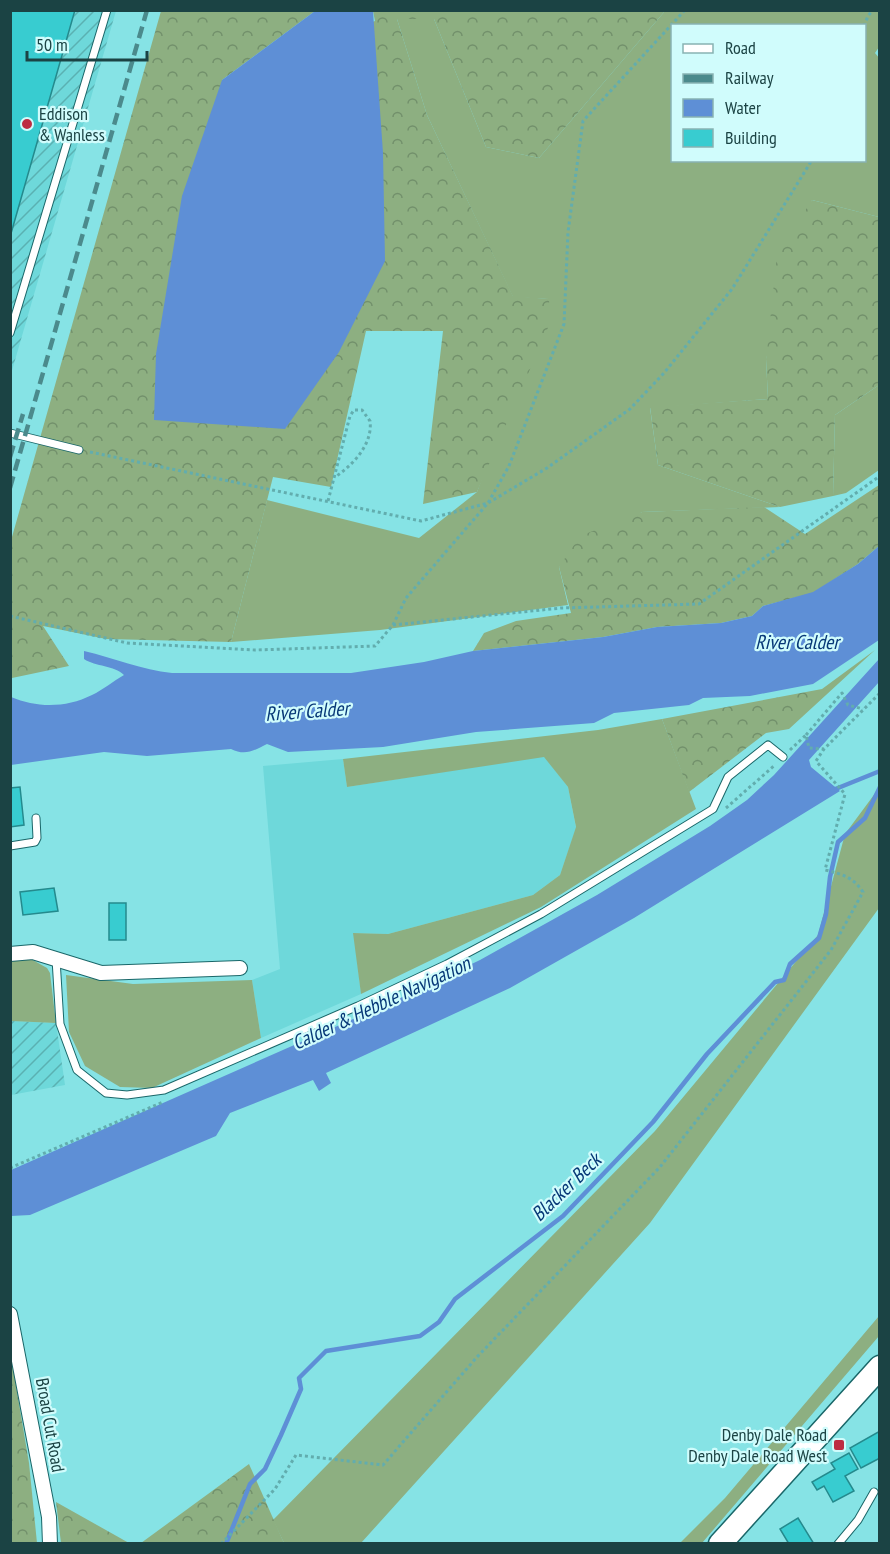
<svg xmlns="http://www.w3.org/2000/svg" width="890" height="1554" font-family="'PT Sans Narrow',sans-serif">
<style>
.built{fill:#6ed8da}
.industrial{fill:url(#industrial-furrows)}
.grass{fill:#8daf81;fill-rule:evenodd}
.forest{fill:url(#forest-crowns)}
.water{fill:#5e8fd6}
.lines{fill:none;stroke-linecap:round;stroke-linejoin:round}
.stream{stroke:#5e8fd6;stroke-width:4.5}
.building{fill:#38ccd0;stroke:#248a8d;stroke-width:1.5}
.service-casing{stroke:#1a6769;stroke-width:9}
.minor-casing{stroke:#1a6769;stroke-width:16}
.primary-casing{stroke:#1a6769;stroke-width:25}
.path{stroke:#62adae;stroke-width:3;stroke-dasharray:3 3;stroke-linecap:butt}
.service{stroke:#fff;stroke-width:7}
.minor{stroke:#fff;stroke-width:14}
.primary{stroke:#fff;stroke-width:22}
.rail{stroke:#4b8a8c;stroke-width:4.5;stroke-dasharray:12 6;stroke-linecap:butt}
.poi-dot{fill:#bd2c43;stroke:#d0fcfc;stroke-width:2}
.labels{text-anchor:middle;stroke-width:4.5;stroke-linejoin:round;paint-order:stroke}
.poi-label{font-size:18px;fill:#1b4344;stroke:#d0fcfc;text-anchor:start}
.street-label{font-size:18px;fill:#1b4344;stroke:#d0fcfc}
.water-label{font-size:20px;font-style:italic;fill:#073877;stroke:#d0fcfc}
</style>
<defs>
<pattern id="industrial-furrows" width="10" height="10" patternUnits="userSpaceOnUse" patternTransform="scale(1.5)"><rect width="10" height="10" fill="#6ed8da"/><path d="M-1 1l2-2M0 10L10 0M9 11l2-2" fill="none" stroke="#5ab1b2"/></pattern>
<pattern id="forest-crowns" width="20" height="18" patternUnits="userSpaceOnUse" patternTransform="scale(1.5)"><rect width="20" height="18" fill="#8daf81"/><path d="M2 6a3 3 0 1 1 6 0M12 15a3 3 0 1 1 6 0" fill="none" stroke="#72906b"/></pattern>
</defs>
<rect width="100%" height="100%" fill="#86e3e5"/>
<polygon class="built" points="544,756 568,787 576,828 560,875 533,895 388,934 354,933 361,994 261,1038 252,980 280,969 263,766 343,759 347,787"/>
<g class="industrial">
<polygon points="11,11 116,11 11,374"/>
<polygon points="11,1021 56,1023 65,1085 11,1095"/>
</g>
<g class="grass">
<path d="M665,11h214v36l-4,6 5,6 -1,158 -67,-17 -46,159 2,40 -118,9 8,57 122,42 -138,5 -83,55 9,38 -188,25 -149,12 36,-142 152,38 58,-46 71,-193 -35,-2 -86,-182 -30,-96h37l52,128 53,11zM672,26h192v134h-192z"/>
<polygon points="879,385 879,470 846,493 833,496 835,415"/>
<polygon points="662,719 696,809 541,907 361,994 353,933 388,934 533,895 560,875 576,827 568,787 544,757 347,787 343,759 598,730"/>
<polygon points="879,788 879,908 650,1223 361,1543 284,1543 273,1520 655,1131 818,935 845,834"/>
<polygon points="31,959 47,968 50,973 56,1023 11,1021 11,960"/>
<polygon points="66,975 133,984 252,980 261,1038 152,1088 120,1087 85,1066 69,1032"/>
<polygon points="879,1316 879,1336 702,1543 680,1543 725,1498"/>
</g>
<g class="forest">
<polygon points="161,11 315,11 222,80 375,21 373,11 665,11 539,158 486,147 434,19 397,19 427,115 513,296 549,299 550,323 477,492 423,504 443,331 366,331 331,487 273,477 231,642 106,639 43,626 69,666 12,678 10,544"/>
<polygon points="812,200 879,217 879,385 835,415 833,496 780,507 658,465 650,407 768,399 766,359 777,255"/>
<polygon points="879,485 879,546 858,564 813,593 763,606 752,616 721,623 657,627 603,637 473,651 484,633 516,621 571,613 559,567 580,536 642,512 764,507 805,534"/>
<polygon points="875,650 789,729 766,733 689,792 662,719 822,689"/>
<polygon points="10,1350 29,1463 37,1543 11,1543"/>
<polygon points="249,1464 284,1543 141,1543"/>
<polygon points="56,1502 129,1543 61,1543"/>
</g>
<g class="water">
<polygon points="315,11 373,11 383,153 385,261 339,352 285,429 154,420 156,354 182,196 222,80"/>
<path d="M879,546v94l-66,44 -63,12 -47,2 -14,7 -75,8 -20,10 -118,9 -93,15 -95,5 -21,-8c-14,7 -22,12 -36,5l-84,7 -43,-4 -93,13v-68c26,11 55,11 81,-2 11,-5 21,-14 32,-20 -10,-10 -28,-8 -40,-16v-8c30,7 58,19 88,22h179l73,-11 49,-11 130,-14 54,-10 64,-4 31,-7 11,-10 50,-14 45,-28z"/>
<polygon points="879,659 879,682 809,760 811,767 840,791 634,918 510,988 326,1073 331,1083 319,1091 313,1080 230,1113 216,1136 30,1215 11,1216 11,1170 394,1001 480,960 597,895 710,826 747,800 774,775"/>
</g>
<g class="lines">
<g class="stream">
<polyline points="833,790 880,771"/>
<polyline points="226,1544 250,1484 265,1469 281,1435 301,1389 299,1378 326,1351 420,1336 439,1322 455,1299 563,1216 653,1122 707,1054 775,982 784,980 790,964 819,938 826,914 830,877 838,842 865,818 880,787"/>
</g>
</g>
<g class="building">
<polygon points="10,10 75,10 10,237"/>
<polygon points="20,787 24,825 10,827 10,788"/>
<polygon points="54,888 58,911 23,915 20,892"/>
<rect x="109" y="903" width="17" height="37"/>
<polygon points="880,1431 880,1458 861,1468 850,1448"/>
<polygon points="849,1453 858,1469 845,1476 854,1491 833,1502 824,1486 817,1490 812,1482 835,1469 831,1463"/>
<polygon points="798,1518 814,1544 789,1544 780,1529"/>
</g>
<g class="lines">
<defs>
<g id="service">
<polyline points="10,333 107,10"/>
<polyline points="10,433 79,450"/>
<polyline points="10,846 35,842 37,838 36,818"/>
<polyline points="56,959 60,1024 77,1070 106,1093 127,1095 164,1090 358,1006 447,964 541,914 713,809 728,777 768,745 783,757"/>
<polyline points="838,1544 858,1520 874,1492"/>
</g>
<g id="minor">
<polyline points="10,954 33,952 101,973 240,968"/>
<polyline points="10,1314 49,1517 50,1544"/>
</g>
<polyline id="primary" points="720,1544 880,1367"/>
</defs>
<use href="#service" class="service-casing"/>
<use href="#minor" class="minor-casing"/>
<use href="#primary" class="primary-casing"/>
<g class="path">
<polyline points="864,26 868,16 873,10"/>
<polyline points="90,452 421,521 488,503 547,468 630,409 664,373 732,289 812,160"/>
<path d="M328,501l22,-85 4,-6h8l8,11c3,23 -17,44 -35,56"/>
<polyline points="10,616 127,643 255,650 375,646 393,625 561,608 699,604 880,476"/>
<polyline points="393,625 406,598 488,503 509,466 564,324 568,232 583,121 685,10"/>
<polyline points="806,735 842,693 848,705 863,709"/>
<polyline points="790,750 806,735 809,748 824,749 880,693"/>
<polyline points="726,808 775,765"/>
<polyline points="10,1168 163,1102"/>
<path d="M221,1544l54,-55 21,-34 87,10 94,-108 183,-190 171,-217 32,-58c-10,-15 -21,-18 -38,-22l20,-76 -29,-33 8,-12"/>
</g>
<use href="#service" class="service"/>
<use href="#minor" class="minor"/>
<use href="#primary" class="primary"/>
<g class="rail">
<polyline points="10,457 23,414"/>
<polyline points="10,488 147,10"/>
</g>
</g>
<g class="poi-dot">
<circle cx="27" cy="124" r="6"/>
<rect x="833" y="1439" width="12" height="12" rx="3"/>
</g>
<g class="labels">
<g class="poi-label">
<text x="39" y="120">Eddison<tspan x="39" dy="21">&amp; Wanless</tspan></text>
<text x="827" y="1441" text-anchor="end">Denby Dale Road<tspan x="827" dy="21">Denby Dale Road West</tspan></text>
</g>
<g class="street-label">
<text transform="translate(50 1425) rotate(80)" y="6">Broad Cut Road</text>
</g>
<g class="water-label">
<text x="797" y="649">River Calder</text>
<text transform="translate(307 711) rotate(-4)" y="7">River Calder</text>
<text transform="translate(381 1003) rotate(-25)" y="7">Calder &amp; Hebble Navigation</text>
<text transform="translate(566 1187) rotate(-44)" y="7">Blacker Beck</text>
</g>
</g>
<rect width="890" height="1554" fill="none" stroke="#1b4344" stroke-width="24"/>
<rect x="671" y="24" width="195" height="138" fill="#d0fcfc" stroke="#88b2b2" stroke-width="1.5"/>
<rect x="683" y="44" width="30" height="9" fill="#ffffff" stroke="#88b2b2" stroke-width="1.5"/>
<text x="725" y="54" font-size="18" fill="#1b4344">Road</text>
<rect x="683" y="74" width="30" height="9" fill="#4b8a8c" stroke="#88b2b2" stroke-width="1.5"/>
<text x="725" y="84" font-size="18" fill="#1b4344">Railway</text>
<rect x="683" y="99" width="30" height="18" fill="#5e8fd6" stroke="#88b2b2" stroke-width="1.5"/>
<text x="725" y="114" font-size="18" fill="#1b4344">Water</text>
<rect x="683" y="129" width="30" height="18" fill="#38ccd0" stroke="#88b2b2" stroke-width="1.5"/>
<text x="725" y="144" font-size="18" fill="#1b4344">Building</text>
<path d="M27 51v9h120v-9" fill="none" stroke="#1b4344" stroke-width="3"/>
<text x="36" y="51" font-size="18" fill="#1b4344" stroke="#d0fcfc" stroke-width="4.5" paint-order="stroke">50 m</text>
</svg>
